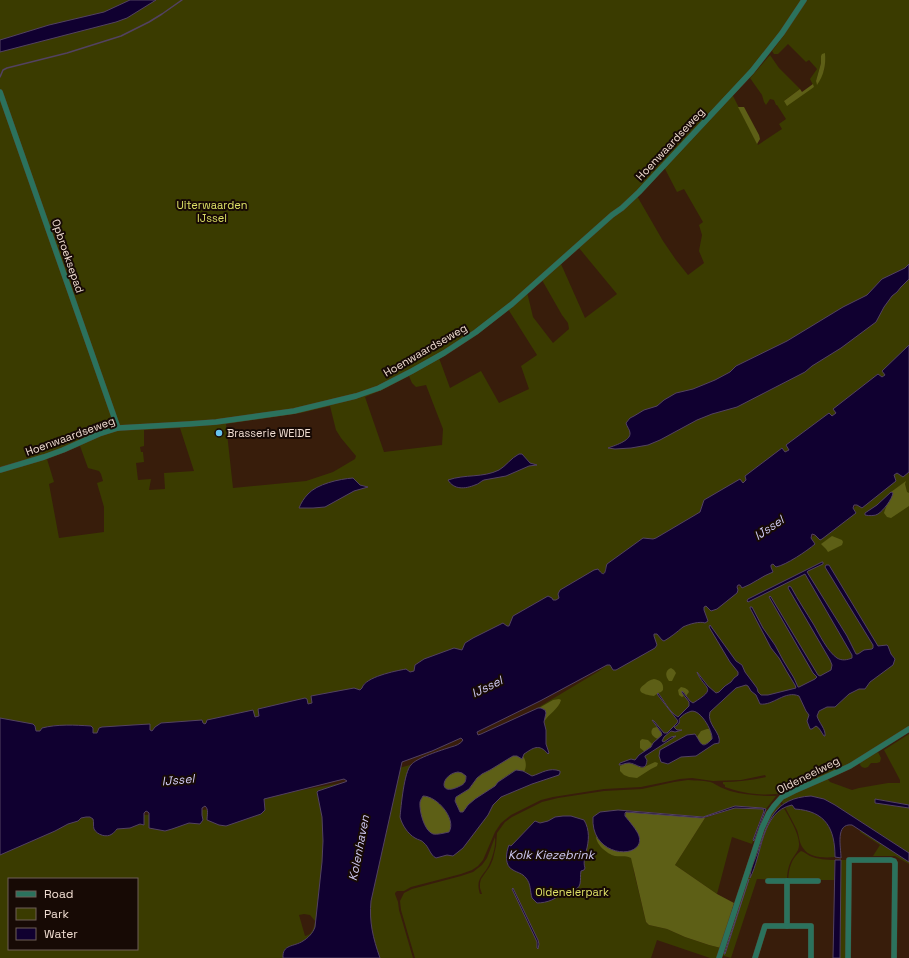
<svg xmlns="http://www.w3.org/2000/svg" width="909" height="958" font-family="'Space Grotesk',sans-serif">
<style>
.green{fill:#3a3b00;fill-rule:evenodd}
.forest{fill:#5d5f16}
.water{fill:#100030;stroke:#534261;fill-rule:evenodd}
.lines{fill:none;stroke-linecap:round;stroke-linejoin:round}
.stream{stroke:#534261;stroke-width:1.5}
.minor-casing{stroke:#523827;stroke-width:6}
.minor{stroke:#2b725d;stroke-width:5.5}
.poi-dot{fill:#67c4f0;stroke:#170a05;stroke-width:1.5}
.labels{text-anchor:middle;stroke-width:4;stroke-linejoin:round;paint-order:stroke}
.street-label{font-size:11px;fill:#f0ddd2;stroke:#170a05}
.park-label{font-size:11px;fill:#dce066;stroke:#170a05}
.poi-label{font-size:11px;fill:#f0ddd2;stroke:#170a05;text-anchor:start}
.water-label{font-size:12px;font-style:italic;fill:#d2cdf7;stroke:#170a05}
</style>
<rect width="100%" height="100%" fill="#381d0b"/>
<g class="green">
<path d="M0,0h909v353l-24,22 -97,76 -89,62 -92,60 -97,52 -47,24 -52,23 -47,18 -53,14 -104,23 -109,7 -59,-2 -39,-6zM784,35l-12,16 2,3h4l10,-10 18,18 3,-2 8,9 -7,10 4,8 -30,14 16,-12 -21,-21 -9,-13 -20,23 12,17 2,7 2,3 4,-6 4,1 2,5h1l9,14 -7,5 3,5 -24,16 -26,-51zM825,54l-1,16 -7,14 -1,-3 5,-18v-7zM664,167l13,25 7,-3 19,33 -4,3 3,10 -3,16 5,12 -16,12 -12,-15 -13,-19 -26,-45zM579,248l38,46 -32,24 -24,-54zM542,280l20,35 6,8 1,6 -16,14 -20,-26 -6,-25zM508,309l29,46 -16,11 8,23 -30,14 -18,-32 -31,17 -11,-30zM409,376l3,7 4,4 10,-2 17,44 -1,16 -58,7 -19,-55 17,-7zM330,406l6,24 5,8 15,18 -1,3 -22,13 -27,9 -73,7 -7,-64 75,-11zM180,428l14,43 -30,2 1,16 -16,1 2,-11 -13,1 -2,-17 8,-1 -1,-10h-2l-1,-5 4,-1v-16zM80,446l8,22 11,3 2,3 2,7 -6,2 7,24v25l-45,6 -10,-54 5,-2 -7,-23z"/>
<path d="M909,462v265l-54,36 -68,29c-20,5 -43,2 -62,-5v-2l-2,-1v-2c15,0 28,-2 43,-5l-1,-2 -24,5 -28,1 -21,-3 -12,1 -39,8 -37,2 -51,8 -12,3 -30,15 -10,8 -6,9 -12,28 -5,6 -6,4 -11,4 -50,13 -7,4h-7l-2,2v1l3,8 1,8 14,48h-413v-143l69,8 9,-2 5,-4h5l57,-2 58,-5 60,-11 34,-8 55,-10 58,-16 53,-22 14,-8 10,-2 42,-20 70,-42 54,-39 51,-25 33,-19 34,-22 84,-59zM9,879h128v70h-128zM304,914l6,1 5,6c-1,7 -3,14 -10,15l-6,-21z"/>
<path d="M909,734v71l-33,-6 -1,4 34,5v45l-74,-48c-13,-8 -19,-10 -34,-7 -7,1 -12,2 -17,7l-2,-3 3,-5 42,-19 3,4 22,8 7,-2 29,-5h12v-3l-16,-30z"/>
<path d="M878,752l3,6 -1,4 -3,1h-6l-3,4 -3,1c-5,-1 -5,-3 -5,-7z"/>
<path d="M688,780c8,1 18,0 25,3 5,3 11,6 17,8 15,4 30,5 46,5l-10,13 -2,-1 -29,-2 -32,11 -79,-7 1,6 15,23 -7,26 1,7 12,50 3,3 18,4 18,8 24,8 12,3 -4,10h-7l-53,-18 -6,18h-236l-14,-48 -1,-9 4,-8 8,-4 49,-13 12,-4 9,-7 5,-7 8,-21c1,9 -2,19 -6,28 -6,12 -14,13 -9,29h2l-2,-6v-5l1,-4 9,-13 3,-7 3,-13 1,-13 8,-11 7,-5 30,-15 16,-4 46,-7 38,-2 32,-7z"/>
<path d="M780,803l2,3c-18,13 -26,50 -33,71h1l19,-55 6,-8 9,-6c5,10 19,30 14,42 -2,4 -5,7 -7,11 -3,6 -4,12 -4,19l-30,-1 -26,79 -10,-3 39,-119 11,-24z"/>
<path d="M792,805l3,4c21,1 36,11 39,33 1,5 1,10 1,15 -11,1 -26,1 -32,-9 -4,-5 -4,-13 -6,-18 -4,-8 -8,-15 -12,-23z"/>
<polygon points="735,808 762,809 764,810 759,823 752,844 732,837 717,894 675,865 705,818"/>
<polygon points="861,830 909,862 909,864 895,856 873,856 880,845 860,832"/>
<path d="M801,851c4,1 5,3 9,5 7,3 17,4 25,4l-1,20h-46c1,-11 3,-22 13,-29z"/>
<polygon points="841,860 846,860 847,862 846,958 840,958"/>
</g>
<g class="forest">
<path d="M825,53c1,12 -1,22 -8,32l-1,-4 5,-18v-7l1,-2z"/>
<polygon points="813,84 814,87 787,106 784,101 800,89 802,92"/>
<polygon points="738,107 744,107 759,135 760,139 757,144"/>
<path d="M906,481l-1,3 2,8 2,1v13l-18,12 -4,-1 -3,-4c2,-8 6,-13 9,-20l-2,-1z"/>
<polygon points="832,536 842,540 843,542 842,545 828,552 826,549 821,544"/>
<path d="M671,668l3,2 2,3 -4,8h-3c-4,-5 -4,-11 2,-13z"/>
<path d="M654,679c6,1 10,4 9,11l-2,2 -3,1 -4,3c-8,-1 -21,-4 -9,-12 3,-3 5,-4 9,-5z"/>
<polygon points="681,687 685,688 688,690 689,692 686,696 684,692 682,693 684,696 682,697 679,695 678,690"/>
<path d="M559,699l2,1c-2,9 -13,14 -17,22l1,-9 -6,-5 14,-8z"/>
<path d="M657,727l5,7 -4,5c-5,-2 -9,-6 -5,-11z"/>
<path d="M707,729h3l3,5 -1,5c-6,7 -12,8 -15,-2l4,-6z"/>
<polygon points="642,739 648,740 652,744 651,747 645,752 640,748 640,741"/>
<path d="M513,756h4l5,3 1,-3c3,4 4,11 1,16l-8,-2c-7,4 -15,9 -21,16l-27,19 -5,7h-3l-5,-11 1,-4 13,-8 8,-11 5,-4 8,-4z"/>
<polygon points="655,762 658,763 657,766 651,769 637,778 629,777 624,775 620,771 620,766 626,763 630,763 642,768"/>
<path d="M458,772l4,1 4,3c0,5 -1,8 -6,10 -23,12 -19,-12 -2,-14z"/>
<path d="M423,796c14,0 34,23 26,36 -5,1 -12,3 -16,2 -9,-3 -14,-25 -13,-32 1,-3 2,-4 3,-6z"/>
<path d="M626,812l79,6 -30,47 42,29 17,9 -13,45 -12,-3 -24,-8 -18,-8 -18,-4 -3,-3 -15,-64c-7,-3 -9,-1 -16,-2 -8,-2 -20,-12 -19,-21l1,3c12,9 20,19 36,11 3,-1 7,-5 7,-9 -1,-7 -11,-19 -15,-24z"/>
</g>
<g class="water">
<polygon points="130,0 156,0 127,18 116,22 0,52 0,40 49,25 104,12"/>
<path d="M909,264v15l-8,8 -4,5 -5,4 -8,11 -8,15 -35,26 -29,18 -7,6 -68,35 -25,7 -15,6 -37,20 -12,5 -17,3 -16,1 -7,-1c5,-2 23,-7 22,-15 0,-3 -3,-6 -4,-10l4,-5 4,-2 10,-6 13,-4 7,-6 12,-7 17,-4 22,-9 15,-8 6,-6 51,-25 56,-34 24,-12 15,-16 23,-11z"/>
<path d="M909,345v127l-6,5 -6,-4 -3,2 2,6 -34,27 -5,-3h-3l-1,3 3,5 -34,26 -2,1 -5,-5 -3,-1 -1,4 4,6c-8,7 -29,21 -39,23l-3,-3 -2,1v2l2,5c-11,4 -20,12 -31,16l-2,-3h-2l-1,2 1,3 -1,3 -20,16 -6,2 -5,-5 -2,1v3l4,11 -3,2c-5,-2 -16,1 -22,4 -6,5 -12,10 -19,14l-2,-1 -5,-6h-3v2l3,9 -2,3 -39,22h-3l-3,-5h-3l-67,36 -63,31 1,3 3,-1 57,-26h3l4,2 1,3 -2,9 2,8v14l3,9 -1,1c-9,-11 -15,-6 -24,0l-2,5 -5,-3h-4l-23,14 -8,4 -5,4 -8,11 -13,8 -1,4 5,11h3l5,-7 7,-6 20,-13 3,-4 18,-12 7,1 9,5c10,-3 17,-9 28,-5v2l-1,2 -27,9 -31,13 -8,8 -5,10 -25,33 -10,8 -6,-1 -11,3c-6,-3 -7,-11 -12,-15 -2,-3 -6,-3 -9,-5 -7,-4 -13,-13 -15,-21 1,-10 4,-45 11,-52 5,-7 31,-15 40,-18 4,-1 10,-3 12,-7l-2,-2 -29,13 -30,11 -31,139c-2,21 2,37 9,57h-97c-1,-14 11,-11 20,-17 5,-3 10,-8 12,-14l7,-65 1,-21 -1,-24 -5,-25 1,-1 27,-9 2,-1 -3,-2 -80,20 1,11 -4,4 -35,12 -7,-1 -12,-5c0,-5 2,-11 -2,-14l-3,2v7l1,5 -3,4 -11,-1 -17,6 -7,2 -16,-3v-15l-1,-1 -2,-1 -2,2v12l-4,-1 -10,4 -13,1c-2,2 -3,4 -5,5 -5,4 -15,1 -18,-5 -1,-3 0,-7 -1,-10l-3,-2h-4l-5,1 -3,3 -10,3 -13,7 -55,24v-137l33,6 2,2 1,5h4l2,-3c15,-4 33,-3 49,-2l2,2v5h4l2,-5 3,-1 31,-2 17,-1v6l2,1 3,-4 6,-4 41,-3 1,3 2,1 1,-1 1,-3 46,-10 2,7 4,-1 -1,-7 47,-11 2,1 1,5 4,-1 -1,-7 43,-8 6,2 2,-2c3,-11 33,-17 44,-19l4,3 4,-1 1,-6 9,-6 30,-11 8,2 3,-7 8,-5 30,-15 4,3h2l4,-10 35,-20 4,2 1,2h3l3,-2 -1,-4 2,-4 34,-20 4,-1c8,11 7,0 9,-5l36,-26 10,1 3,-1 39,-23 5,-3 4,-12 36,-21 3,4 3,-3 -1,-4 37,-28 3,4 4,-2 -3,-5 43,-32 3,3 4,-3 -3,-4 45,-35 4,3 3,-2 -3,-4zM458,772l4,1 4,3c0,5 -1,8 -6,10 -23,12 -19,-12 -2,-14zM423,796c14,0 34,23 26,36 -5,1 -12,3 -16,2 -9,-3 -14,-24 -13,-32 1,-3 2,-4 3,-6z"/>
<path d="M519,454h3l8,9 7,2 -8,1 -23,10 -22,4c-3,1 -5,4 -9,5 -10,4 -21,5 -27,-5 17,-6 35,-2 51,-10 7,-4 12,-12 20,-16z"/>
<path d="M353,478l7,7 8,2 -14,4 -29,16 -12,1h-14c2,-5 5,-10 9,-14 9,-10 31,-15 45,-16z"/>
<path d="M891,492l2,1c-1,6 -9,17 -15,21 -3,2 -9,2 -13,1v-2l12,-8z"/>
<path d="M822,562h1v2l-15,7 -1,1 40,64 9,18h2l6,-4 8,-1 1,-1v-3l-48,-78 1,-2h3l49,81 9,-1 1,1 3,8 4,5 -2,6 -23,17 -5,7h-6l-10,5 -14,13h-8l-8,4 -2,5c2,7 9,13 8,20h-1c-3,-4 -4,-8 -8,-10l-4,3h-2l-3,-8 2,-6 -3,-4 -7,-15c-14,-6 -26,10 -39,8l-4,-9 -5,-4 -3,-5 -2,-1 -10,3 -26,24c-4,12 12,21 9,31l-5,1 -18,12 -15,1 -13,7 -7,-2 -2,-6 1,-6 27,-15 8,-1c6,8 6,17 17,5 1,-8 -13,-33 -23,-27 -3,1 -6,3 -8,5 -4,4 0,1 -2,6 0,1 -4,4 -5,4l3,3h5l-7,2 -4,-1 -7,6 -2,4 2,1 7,-5 5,-1 -31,20v1l2,3c-1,14 -11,3 -18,3 -4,0 -7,2 -10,2l1,-2 11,-4 4,1 4,-5 12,-8 2,-4 9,-8 -1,-3 -9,-12 2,1 10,12h3l10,-10 1,-2 -21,-27 1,-1c6,7 11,19 20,24l11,-11v-4l-7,-9v-2l1,1 7,9 3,2c26,-16 11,-13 4,-31l11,14 8,7 3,-1 6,-6 6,-4 3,-4 4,-3v-3l-8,-10 -21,-35 1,-2 26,36 6,4 3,7 12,16 1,4 3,3h7l28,-7 -1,-3 -8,-13 -8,-14 -8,-10 -21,-40v-1h2l11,21 12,17 8,15 11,18 4,9h1l16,-8 2,-2 -4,-4 -44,-76 1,-1 1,1 47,78 2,1 11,-6 1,-5 -2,-5 -42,-72 1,-2 2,1c7,13 15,25 23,38 5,9 14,27 23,33 5,3 10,2 15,0v-3l-47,-81 -57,28 -1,-1 1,-2z"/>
<path d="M811,796l13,3 11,6 74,48v9l-57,-37c-17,-2 -11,22 -11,33l-6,-1c0,-28 -9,-46 -40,-48l-3,-4c-31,6 -30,51 -42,73 0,-9 5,-18 8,-27 10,-30 16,-53 53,-55z"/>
<polygon points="875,799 909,805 909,808 875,803"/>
<path d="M735,806l27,2 4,1 -12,32 -1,-1 11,-29 -1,-2 -28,-1 -33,10 -76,-6 -1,1v3c4,5 12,14 14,20 7,24 -49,23 -46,-19l7,-5 18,-2 85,7z"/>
<path d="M563,816h8l13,4c6,10 5,21 2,32 -1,6 -3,10 -1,16l-1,2 -3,1c-1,5 0,8 -1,13 -2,7 -10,7 -16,7 -7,8 -17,12 -27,12l-5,-5c-2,-7 -1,-14 -6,-20 -4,-5 -8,-5 -13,-8 -9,-4 -7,-18 -4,-25l2,1 24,-25 5,2 8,-2 7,-4z"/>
<polygon points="835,860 841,860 840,958 833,958"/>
<polygon points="749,879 725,954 724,954"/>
<polygon points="513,888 538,940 539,944 538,949 537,948 537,942 512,889"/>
</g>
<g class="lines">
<polyline class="stream" points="0,77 3,70 7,68 67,53 121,36 149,22 162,14 182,0"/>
<defs>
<g id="minor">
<polyline points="0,92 118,428"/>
<polyline points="0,470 44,457 63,450 99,434 118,428 189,424 216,422 294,411 356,396 379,388 412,371 444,353 476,332 512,304 612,215 622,208 639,192 752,71 782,33 804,0"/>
<polyline points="768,881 818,881"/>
<polyline points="787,926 787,881"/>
<polyline points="719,958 762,828 769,813 774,806 782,797 794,791 826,777 850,766 909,729"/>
<polyline points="755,958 765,926 811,926 811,958"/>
<polyline points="848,958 849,860 891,860 894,861 895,863 894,958"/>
</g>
</defs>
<use href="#minor" class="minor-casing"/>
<use href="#minor" class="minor"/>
</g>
<circle class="poi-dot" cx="219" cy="433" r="4"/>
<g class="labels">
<g class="street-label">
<text transform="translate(670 144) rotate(-47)" y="4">Hoenwaardseweg</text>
<text transform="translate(68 256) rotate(71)" y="4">Opbroeksepad</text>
<text transform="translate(425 350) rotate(-30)" y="4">Hoenwaardseweg</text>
<text transform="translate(70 436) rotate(-20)" y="4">Hoenwaardseweg</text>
<text transform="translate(808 775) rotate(-27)" y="4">Oldeneelweg</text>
</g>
<g class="park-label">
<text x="212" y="209">Uiterwaarden<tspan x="212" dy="13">IJssel</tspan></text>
<text x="572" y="896">Oldenelerpark</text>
</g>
<g class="poi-label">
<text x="227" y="437">Brasserie WEIDE</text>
</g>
<g class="water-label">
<text transform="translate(769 528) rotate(-34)" y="4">IJssel</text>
<text transform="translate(487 687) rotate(-26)" y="4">IJssel</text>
<text transform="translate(178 780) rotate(-5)" y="4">IJssel</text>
<text transform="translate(359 848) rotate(-79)" y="4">Kolenhaven</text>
<text x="551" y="859">Kolk Kiezebrink</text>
</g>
</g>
<rect x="8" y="878" width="130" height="72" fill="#170a05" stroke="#6e5e57"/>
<rect x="16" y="891" width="20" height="6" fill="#2b725d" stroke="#6e5e57"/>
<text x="44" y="898" font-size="12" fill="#f0ddd2">Road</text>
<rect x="16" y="908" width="20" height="12" fill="#3a3b00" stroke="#6e5e57"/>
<text x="44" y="918" font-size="12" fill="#f0ddd2">Park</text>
<rect x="16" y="928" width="20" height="12" fill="#100030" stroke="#6e5e57"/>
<text x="44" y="938" font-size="12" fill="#f0ddd2">Water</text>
</svg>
